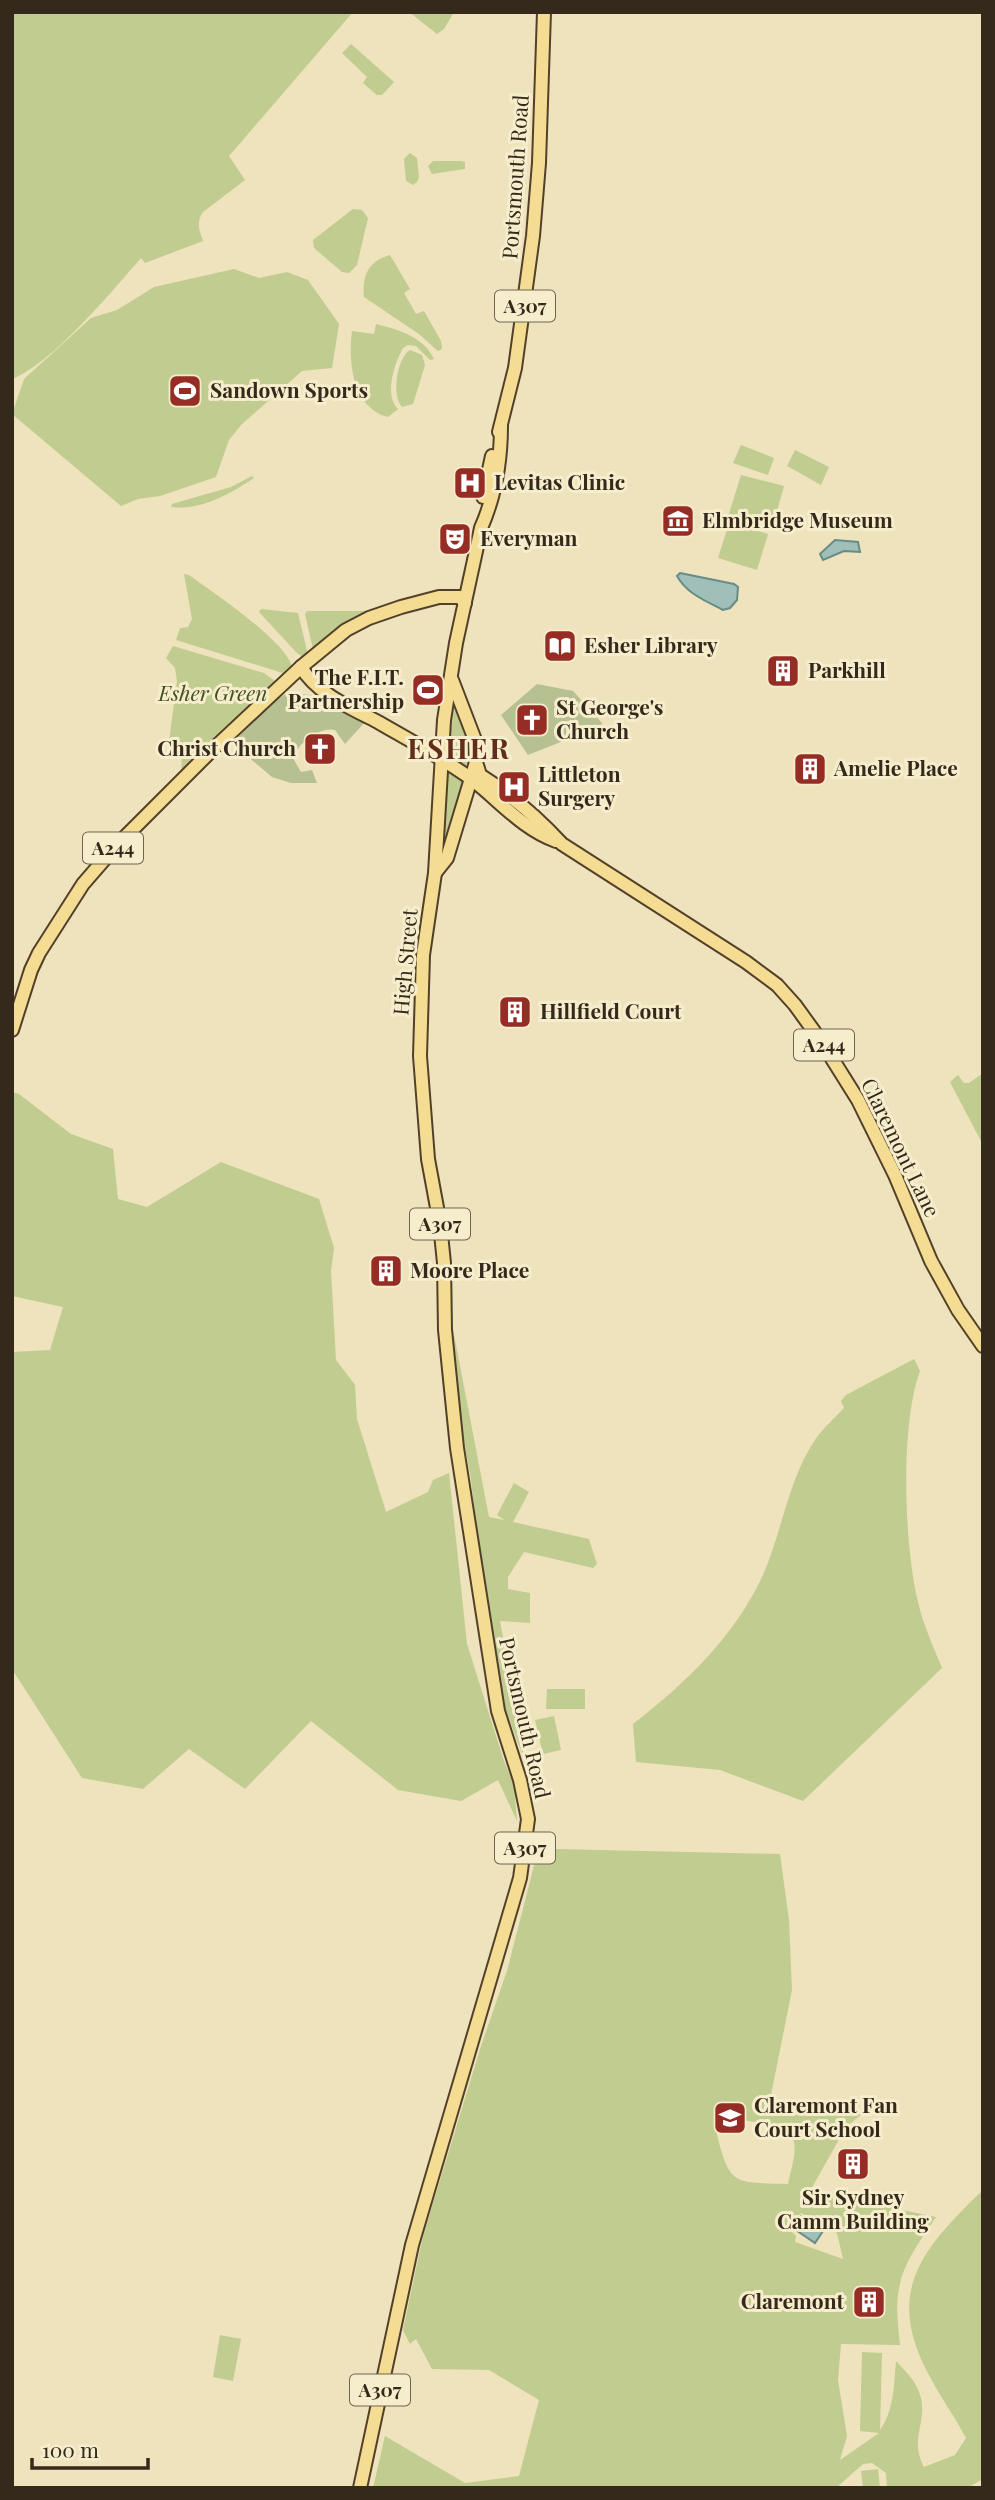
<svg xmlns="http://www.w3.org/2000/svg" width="995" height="2500" font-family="'Playfair Display',serif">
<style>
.green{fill:#c0cc90;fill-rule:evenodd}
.cemetery{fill:#b6c090}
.water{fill:#a0bfb8;stroke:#688c86;stroke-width:2}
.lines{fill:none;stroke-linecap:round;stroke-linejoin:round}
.major-casing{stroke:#53402a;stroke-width:16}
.major{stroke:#f4dd92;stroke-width:12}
.labels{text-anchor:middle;stroke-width:6;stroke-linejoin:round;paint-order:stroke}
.shield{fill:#f6edcc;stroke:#6e6450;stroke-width:2}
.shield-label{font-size:19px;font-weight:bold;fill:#34291b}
.street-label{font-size:21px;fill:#34291b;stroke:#f6edcc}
.poi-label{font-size:21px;font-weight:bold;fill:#34291b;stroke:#f6edcc;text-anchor:start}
.park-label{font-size:21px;font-style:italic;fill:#415121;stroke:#f6edcc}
.district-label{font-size:28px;font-weight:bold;letter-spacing:2px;fill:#622e19;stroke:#f6edcc}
</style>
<rect width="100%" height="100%" fill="#eee3bc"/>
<g class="green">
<path d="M12,12h341l-124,144 16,24 -42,32c-7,10 -4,18 0,29l-58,22 -4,-5c-29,33 -89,106 -129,121z"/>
<polygon points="409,12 454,12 444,29 437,34"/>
<polygon points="351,44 394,82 382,95 377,95 363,83 367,77 342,53"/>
<polygon points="410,153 417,158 419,177 417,182 413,185 406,181 404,159"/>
<polygon points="433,161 461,161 465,162 465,169 432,174 428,166"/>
<polygon points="353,209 362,210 368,218 357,265 349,273 342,272 314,248 313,240"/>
<path d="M390,255l20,34 -6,4 12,21 8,-3 17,30 1,8 -4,2 -19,-17 -55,-37c-2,-21 4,-36 26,-42z"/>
<polygon points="234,269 259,278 287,272 308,280 339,324 332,368 302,371 242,424 229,440 216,477 160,496 138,499 121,506 12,414 24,379 91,318 117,310 154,287"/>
<path d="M376,324c23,6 47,12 58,35l-4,1 -14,-14 -8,-1 -5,3c-9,16 -19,47 -5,61l-10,8c-36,-9 -40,-56 -36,-86l22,3z"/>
<path d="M410,350l12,5 3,10 -12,39 -11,3c-11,-12 -5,-49 8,-57z"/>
<polygon points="741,445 774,458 768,475 733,463"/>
<polygon points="795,450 829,467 821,485 787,466"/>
<polygon points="741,475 784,486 772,529 728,517"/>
<path d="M252,476l2,2c-24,16 -54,33 -83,29l1,-3 59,-17z"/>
<polygon points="729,523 768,534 757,570 718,558"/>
<path d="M184,574l5,1c22,16 100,68 103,93l-6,6 -110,-34 4,-12 8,-1 4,-8z"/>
<polygon points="261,609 298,613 308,655 303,657 297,653 259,612"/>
<polygon points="307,611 377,611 313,649 305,614"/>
<polygon points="173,646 264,673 275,681 275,684 181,773 182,757 168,749 177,681 175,668 166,658"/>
<path d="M453,704c10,12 25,50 12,62l-17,-10 3,-50z"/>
<polygon points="448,772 464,783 442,858 446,777"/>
<polygon points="983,1073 983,1145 950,1082 958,1075 964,1083 969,1083"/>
<polygon points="12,1092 19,1094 71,1134 113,1149 118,1199 147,1207 221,1162 319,1199 334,1248 331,1271 336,1360 355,1385 357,1419 386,1512 428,1492 433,1480 449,1473 467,1644 504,1761 514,1785 517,1821 498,1780 461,1801 398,1790 311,1721 245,1789 189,1749 143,1789 82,1778 12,1669 12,1352 50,1350 63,1307 12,1296"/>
<polygon points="452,1324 489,1517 504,1520 497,1515 514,1483 529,1492 513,1522 589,1539 597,1564 593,1568 524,1552 508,1577 508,1589 530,1593 530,1623 500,1621 526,1765 503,1702 488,1623 471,1480 461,1424"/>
<path d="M914,1359l6,12c-20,54 -16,174 -2,231 5,22 15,44 24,66l-139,133 -83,-31 -84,-8 -3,-38c52,-40 102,-88 130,-149 19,-43 25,-95 52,-135 8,-12 20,-22 29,-32l-3,-7 5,-6z"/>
<polygon points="547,1689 585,1689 585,1709 546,1709"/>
<polygon points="554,1716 561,1750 543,1754 535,1720"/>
<path d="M556,1849l224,5 9,66 3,70 -23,115 93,9 -16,13 -36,64 126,26c-13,20 -31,43 -36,67 -5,20 -2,41 0,61l-59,-1 -3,36 9,56 -7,24 39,-27 -19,-2 2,-79 20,1 -2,77c14,-19 14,-46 16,-69 9,10 19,19 23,31 11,28 -11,45 5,75l31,-12 11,-17c-11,-21 -25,-40 -36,-61 -47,-85 -8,-128 53,-187v289l-16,9h-80l-1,-15 -14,-10 -9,1 -27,24h-463l12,-52 80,47 54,-7 20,-76 -50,-30 -57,-1 -16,-30 -6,5 -7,-14 20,-94 58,-190 26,-75 31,-121zM724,2118c16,2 62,5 69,21 5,12 -3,33 -5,45 -55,-2 -58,3 -72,-53zM801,2213l36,20 6,26 -48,-17 1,-6 -8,-8z"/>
<polygon points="220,2335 241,2339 233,2381 213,2377"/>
<polygon points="878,2469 880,2488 863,2488 861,2471"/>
</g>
<g class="cemetery">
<polygon points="537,684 573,691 602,723 601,726 528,755 501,715"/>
<path d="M287,693l24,2 54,27 -20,22 -10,-14c-15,-4 -38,14 -42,28l8,14 11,-2 5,13h-26l-19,-6 -40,-34 43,-42z"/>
</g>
<g class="water">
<polygon points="835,540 858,542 860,552 844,551 823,560 820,554"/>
<path d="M680,573l54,11 4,3 -1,13 -7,8 -7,2c-17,-9 -36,-16 -46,-34z"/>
<polygon points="801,2216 823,2231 815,2243 793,2228"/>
</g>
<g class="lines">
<defs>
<g id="major">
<polyline points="499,432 515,368 533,236 539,163 544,12"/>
<polyline points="483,497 492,456"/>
<path d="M301,667c16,27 50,41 77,55 31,18 63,35 92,56 28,21 52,51 86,63"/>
<path d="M476,762l4,13c30,19 58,43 82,69l184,118 31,23 18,20 26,36 37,59 37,75 36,86 27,49 25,36"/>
<polyline points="435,873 447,858 476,762 475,740 452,680"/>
<polyline points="12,1030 31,970 39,953 83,884 116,846 209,753 301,667 346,630 369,618 401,607 439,597 460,597 465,603"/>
<path d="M360,2488l52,-243 108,-367 8,-59 -8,-39 -22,-69 -41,-263 -12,-118 -1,-67 -4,-39 -12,-65 -8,-103 3,-101 12,-82 9,-153 12,-77 25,-115c14,-32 20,-67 20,-102"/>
</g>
</defs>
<use href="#major" class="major-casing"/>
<use href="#major" class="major"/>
</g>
<defs>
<symbol id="stadium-square" viewBox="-11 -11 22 22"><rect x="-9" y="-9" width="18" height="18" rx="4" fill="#952d25" stroke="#f6edcc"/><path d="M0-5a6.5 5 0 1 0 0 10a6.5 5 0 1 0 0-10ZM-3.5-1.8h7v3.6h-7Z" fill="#fff"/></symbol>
<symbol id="hospital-square" viewBox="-11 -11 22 22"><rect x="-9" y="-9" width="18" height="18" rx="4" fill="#952d25" stroke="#f6edcc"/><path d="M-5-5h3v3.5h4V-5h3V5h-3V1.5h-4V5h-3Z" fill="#fff"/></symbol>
<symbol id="museum-square" viewBox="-11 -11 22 22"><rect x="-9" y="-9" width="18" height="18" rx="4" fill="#952d25" stroke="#f6edcc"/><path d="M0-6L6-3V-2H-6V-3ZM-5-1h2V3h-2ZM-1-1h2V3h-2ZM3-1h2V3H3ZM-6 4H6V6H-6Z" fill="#fff"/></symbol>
<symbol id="theatre-square" viewBox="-11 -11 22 22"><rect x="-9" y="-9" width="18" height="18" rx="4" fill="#952d25" stroke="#f6edcc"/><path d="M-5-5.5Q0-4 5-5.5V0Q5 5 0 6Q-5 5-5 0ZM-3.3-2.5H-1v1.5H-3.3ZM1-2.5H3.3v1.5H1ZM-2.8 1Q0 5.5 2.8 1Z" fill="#fff"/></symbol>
<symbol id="library-square" viewBox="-11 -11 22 22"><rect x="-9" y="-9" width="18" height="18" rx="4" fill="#952d25" stroke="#f6edcc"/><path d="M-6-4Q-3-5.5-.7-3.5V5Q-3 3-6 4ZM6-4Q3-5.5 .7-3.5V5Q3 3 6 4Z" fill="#fff"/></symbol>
<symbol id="building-square" viewBox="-11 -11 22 22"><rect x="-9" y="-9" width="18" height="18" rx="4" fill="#952d25" stroke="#f6edcc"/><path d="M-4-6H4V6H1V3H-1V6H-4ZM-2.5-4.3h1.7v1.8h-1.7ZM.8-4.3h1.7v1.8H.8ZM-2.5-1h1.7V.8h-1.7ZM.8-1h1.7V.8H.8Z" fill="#fff"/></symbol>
<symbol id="church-square" viewBox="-11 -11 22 22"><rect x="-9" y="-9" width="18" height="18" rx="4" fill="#952d25" stroke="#f6edcc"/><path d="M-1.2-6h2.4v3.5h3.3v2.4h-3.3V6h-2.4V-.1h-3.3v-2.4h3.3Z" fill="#fff"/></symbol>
<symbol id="school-square" viewBox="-11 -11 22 22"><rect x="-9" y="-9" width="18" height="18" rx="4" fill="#952d25" stroke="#f6edcc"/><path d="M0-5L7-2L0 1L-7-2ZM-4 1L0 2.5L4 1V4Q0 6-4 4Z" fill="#fff"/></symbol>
</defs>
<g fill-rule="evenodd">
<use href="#stadium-square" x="166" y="372" width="38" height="38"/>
<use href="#hospital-square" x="451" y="464" width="38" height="38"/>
<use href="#museum-square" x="659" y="502" width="38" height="38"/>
<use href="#theatre-square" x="436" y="520" width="38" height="38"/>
<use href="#library-square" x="541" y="627" width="38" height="38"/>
<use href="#building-square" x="764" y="652" width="38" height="38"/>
<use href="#stadium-square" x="409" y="671" width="38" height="38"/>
<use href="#church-square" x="513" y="701" width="38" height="38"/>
<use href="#church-square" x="301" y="730" width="38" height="38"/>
<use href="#building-square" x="791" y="750" width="38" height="38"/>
<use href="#hospital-square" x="495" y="768" width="38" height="38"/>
<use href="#building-square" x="496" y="993" width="38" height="38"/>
<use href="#building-square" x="367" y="1252" width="38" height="38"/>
<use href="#school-square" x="711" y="2099" width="38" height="38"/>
<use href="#building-square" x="834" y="2145" width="38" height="38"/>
<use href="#building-square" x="850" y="2283" width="38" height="38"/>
</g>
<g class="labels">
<g class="shield">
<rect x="495" y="290.5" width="60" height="31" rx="5"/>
<rect x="83" y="832.5" width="60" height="31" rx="5"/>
<rect x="794" y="1029.5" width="60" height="31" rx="5"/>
<rect x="410" y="1208.5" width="60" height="31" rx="5"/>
<rect x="495" y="1832.5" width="60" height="31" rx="5"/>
<rect x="350" y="2374.5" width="60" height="31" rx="5"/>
</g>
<g class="shield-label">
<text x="525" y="313">A307</text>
<text x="113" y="855">A244</text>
<text x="824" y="1052">A244</text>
<text x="440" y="1231">A307</text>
<text x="525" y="1855">A307</text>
<text x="380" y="2397">A307</text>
</g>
<g class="street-label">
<text transform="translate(516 177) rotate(-86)" y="7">Portsmouth Road</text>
<text transform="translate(406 962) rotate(-85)" y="7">High Street</text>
<text transform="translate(900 1148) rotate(64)" y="7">Claremont Lane</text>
<text transform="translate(524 1718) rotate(77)" y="7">Portsmouth Road</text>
</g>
<g class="poi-label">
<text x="210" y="398">Sandown Sports</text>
<text x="494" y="490">Levitas Clinic</text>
<text x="702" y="528">Elmbridge Museum</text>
<text x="480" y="546">Everyman</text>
<text x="584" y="653">Esher Library</text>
<text x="808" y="678">Parkhill</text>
<text x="404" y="685" text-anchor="end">The F.I.T.<tspan x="404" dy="24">Partnership</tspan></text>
<text x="556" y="715">St George's<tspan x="556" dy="24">Church</tspan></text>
<text x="296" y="756" text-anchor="end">Christ Church</text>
<text x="834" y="776">Amelie Place</text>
<text x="538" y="782">Littleton<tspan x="538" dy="24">Surgery</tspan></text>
<text x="540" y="1019">Hillfield Court</text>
<text x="410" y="1278">Moore Place</text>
<text x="754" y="2113">Claremont Fan<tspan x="754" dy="24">Court School</tspan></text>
<text x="853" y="2205" text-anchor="middle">Sir Sydney<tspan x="853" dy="24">Camm Building</tspan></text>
<text x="844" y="2309" text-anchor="end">Claremont</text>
</g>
<g class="park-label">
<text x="213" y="701">Esher Green</text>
</g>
<g class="district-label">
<text x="459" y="759">ESHER</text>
</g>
</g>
<rect width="995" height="2500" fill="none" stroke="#34291b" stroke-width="28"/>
<path d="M32 2458v10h116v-10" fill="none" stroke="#34291b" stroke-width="3.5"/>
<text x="42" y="2458" font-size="21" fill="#34291b" stroke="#f6edcc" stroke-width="5" paint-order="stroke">100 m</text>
</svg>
